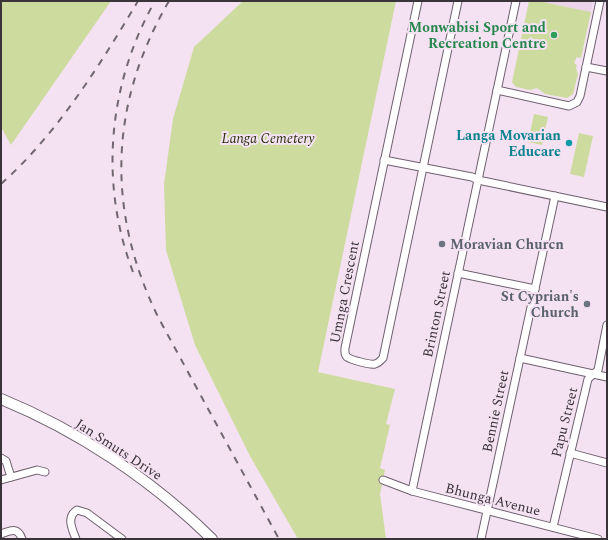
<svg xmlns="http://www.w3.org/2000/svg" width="608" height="540" font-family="Spectral,serif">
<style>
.built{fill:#ebd3e9}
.green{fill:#cddb9e}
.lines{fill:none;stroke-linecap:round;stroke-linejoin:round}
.minor-casing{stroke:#6f606e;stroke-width:9}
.primary-casing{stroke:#6f606e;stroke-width:12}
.minor{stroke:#fff;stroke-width:7}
.primary{stroke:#fff;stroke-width:10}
.rail{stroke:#716770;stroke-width:2;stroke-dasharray:7 7;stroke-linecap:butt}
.leisure-dot{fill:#2e9e5b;stroke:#f4e2f3;stroke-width:1.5}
.culture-dot{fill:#0f9aa8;stroke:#f4e2f3;stroke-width:1.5}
.worship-dot{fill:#6b7280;stroke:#f4e2f3;stroke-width:1.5}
.labels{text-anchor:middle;stroke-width:4;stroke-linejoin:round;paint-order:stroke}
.leisure-label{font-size:14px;font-weight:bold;fill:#27864d;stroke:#f4e2f3;text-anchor:end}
.culture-label{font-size:14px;font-weight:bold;fill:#0d838f;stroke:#f4e2f3;text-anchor:end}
.park-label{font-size:14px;font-style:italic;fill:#2a300d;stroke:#f4e2f3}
.worship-label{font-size:14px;font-weight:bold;fill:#5b616d;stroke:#f4e2f3;text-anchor:start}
.street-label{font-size:14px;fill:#3a3339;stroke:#f4e2f3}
</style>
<rect width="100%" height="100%" fill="#f4e2f3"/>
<polygon class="built" points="538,1 593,1 591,12"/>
<g class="green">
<polygon points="1,1 111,1 11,145 1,127"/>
<polygon points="243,1 396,1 318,372 395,389 386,424 390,425 380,468 385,470 380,494 386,539 298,539 250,456 195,345 166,250 164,184 173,119 194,47"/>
<polygon points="529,1 538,1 591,12 581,58 577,57 574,63 577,65 576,68 578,74 573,94 567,98 545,94 537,88 530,90 516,87 512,82"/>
<polygon points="534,114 548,117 542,145 528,142"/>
<polygon points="579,133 593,136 584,177 570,174"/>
</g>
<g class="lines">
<defs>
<g id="minor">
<path d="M418,1l-73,347c0,3 -1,6 2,9 4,3 23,8 28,7 4,-1 6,-4 8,-6l75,-357"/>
<polyline points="586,67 607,71"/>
<polyline points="497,90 569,106 577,102 580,96 600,1"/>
<polyline points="384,160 472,177 478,180 607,207"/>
<polyline points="458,273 535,289"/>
<polyline points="520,358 607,377"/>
<polyline points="570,453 607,463"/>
<polyline points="1,458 6,461 11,477"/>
<polyline points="1,480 37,470 45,472"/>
<polyline points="383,480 412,491 598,539"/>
<polyline points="412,491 516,1"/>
<polyline points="553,527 588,379 598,370 607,325"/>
<path d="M1,534c10,-4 17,-7 21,5"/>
<path d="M76,539c-4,-10 -10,-22 1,-29l10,3 35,26"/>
<polyline points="481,539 555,196"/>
</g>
<path id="primary" d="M1,399c78,32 151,81 211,140"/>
</defs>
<use href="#minor" class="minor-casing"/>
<use href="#primary" class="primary-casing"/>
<use href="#minor" class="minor"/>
<use href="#primary" class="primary"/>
<g class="rail">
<path d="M169,1c-60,103 -63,209 -11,316l121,222"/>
<path d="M1,184c56,-50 99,-119 137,-183"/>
<path d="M133,272c-34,-89 -25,-188 22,-271"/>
</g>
</g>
<circle class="leisure-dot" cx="554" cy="35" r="4"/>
<circle class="culture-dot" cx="569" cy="143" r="4"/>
<g class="worship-dot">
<circle cx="442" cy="244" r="4"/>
<circle cx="587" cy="304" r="4"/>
</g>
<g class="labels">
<g class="leisure-label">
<text x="546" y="32">Monwabisi Sport and<tspan x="546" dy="16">Recreation Centre</tspan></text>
</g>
<g class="culture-label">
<text x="561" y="140">Langa Movarian<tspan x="561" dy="16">Educare</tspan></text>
</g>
<g class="park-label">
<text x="268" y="143">Langa Cemetery</text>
</g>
<g class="worship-label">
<text x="450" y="249">Moravian Churcn</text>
<text x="579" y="301" text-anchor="end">St Cyprian's<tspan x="579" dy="16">Church</tspan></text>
</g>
<g class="street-label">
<text transform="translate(344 292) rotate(-79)" y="5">Umnga Crescent</text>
<text transform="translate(436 314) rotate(-78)" y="5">Brinton Street</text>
<text transform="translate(495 411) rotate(-78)" y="5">Bennie Street</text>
<text transform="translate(564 422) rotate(-76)" y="5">Papu Street</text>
<text transform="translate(119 449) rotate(33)" y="5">Jan Smuts Drive</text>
<text transform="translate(493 499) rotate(14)" y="5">Bhunga Avenue</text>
</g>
</g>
<rect width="608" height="540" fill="none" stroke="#3a3339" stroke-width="4"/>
</svg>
